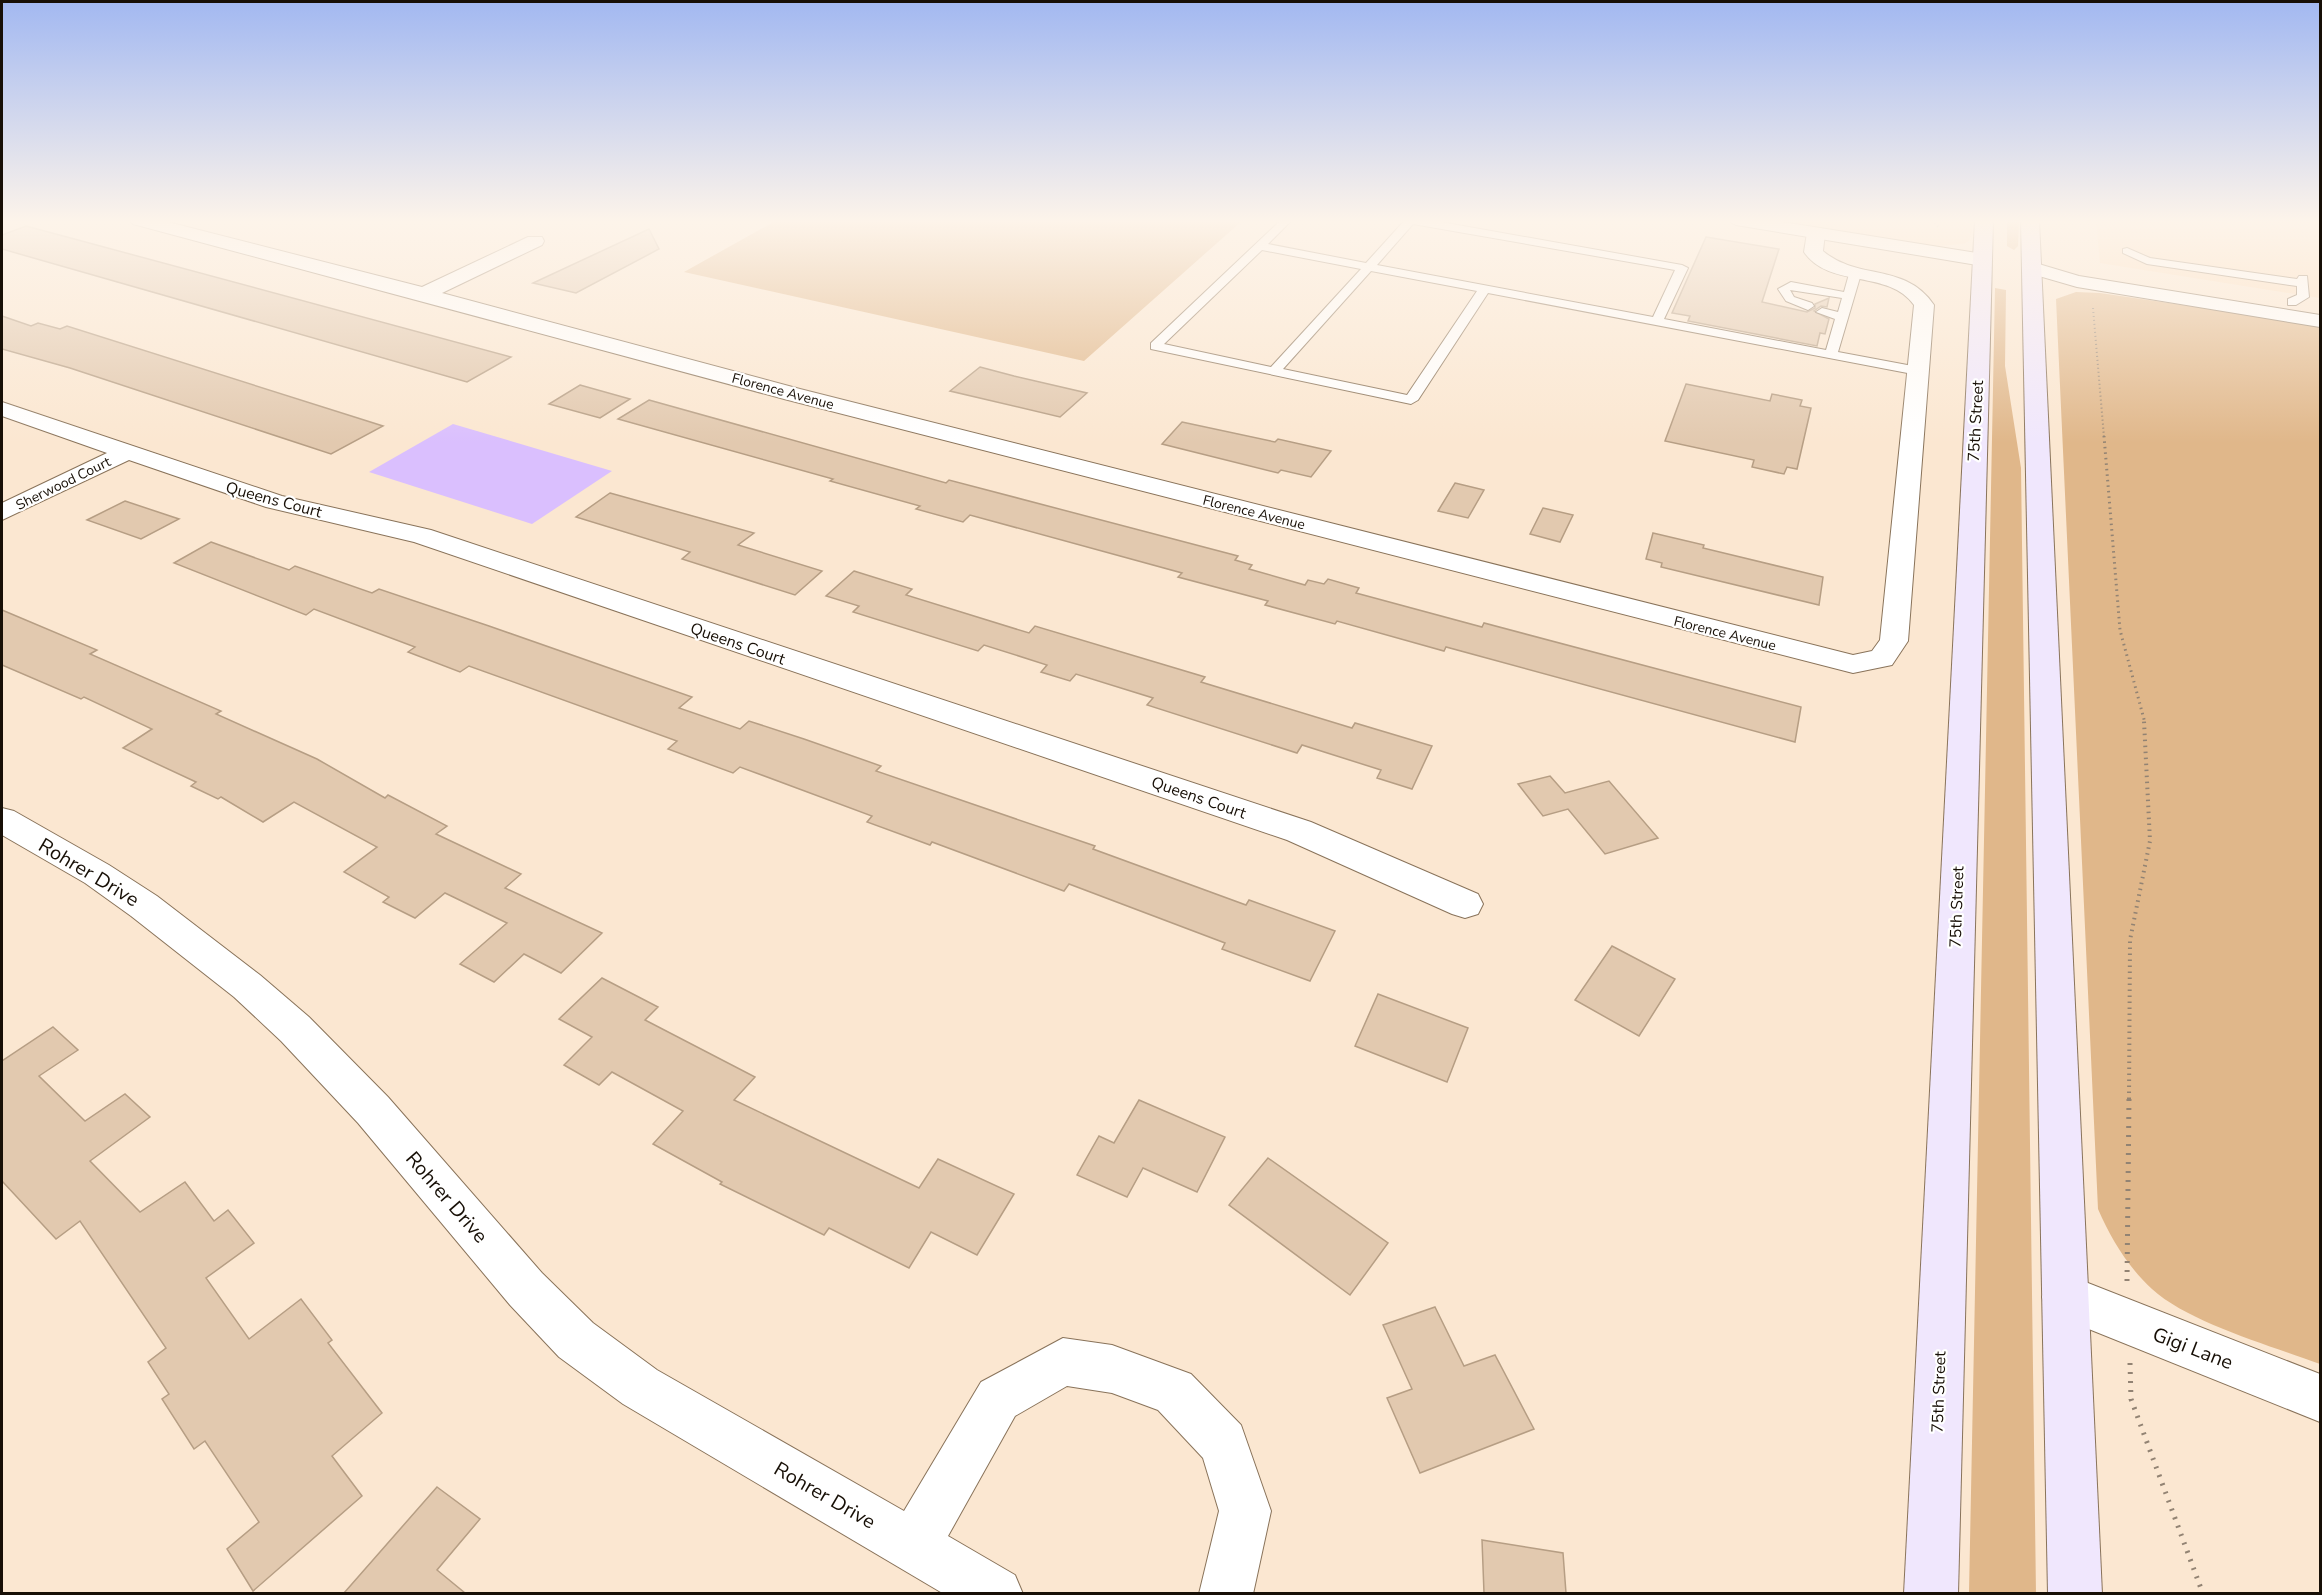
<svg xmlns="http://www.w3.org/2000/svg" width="2322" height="1595" font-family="'Nunito Sans',sans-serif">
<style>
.built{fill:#fcddbc}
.green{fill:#e0b78a}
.water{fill:#dabffe}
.building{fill:#e2c9af;stroke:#b69e84;stroke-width:1.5}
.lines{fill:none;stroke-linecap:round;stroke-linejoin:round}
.service-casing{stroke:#89735a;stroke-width:2}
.minor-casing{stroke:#89735a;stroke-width:2}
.tertiary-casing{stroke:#89735a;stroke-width:2}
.secondary-casing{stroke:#89735a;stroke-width:2}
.path-far3{stroke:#928373;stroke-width:2;stroke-dasharray:1 3;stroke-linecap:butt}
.path-far2{stroke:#928373;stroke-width:3;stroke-dasharray:1.5 4;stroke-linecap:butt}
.path-far1{stroke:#928373;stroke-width:4;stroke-dasharray:1.5 4.5;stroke-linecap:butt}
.path{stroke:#928373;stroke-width:5;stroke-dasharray:2 7;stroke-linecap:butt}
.service{fill:#fff;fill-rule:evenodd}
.minor{fill:#fff;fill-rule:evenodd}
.tertiary{fill:#fff;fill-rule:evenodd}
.secondary{fill:#f0e7fd;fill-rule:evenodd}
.labels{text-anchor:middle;stroke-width:4.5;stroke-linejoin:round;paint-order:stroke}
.far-street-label{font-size:14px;fill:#170f06;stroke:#fff}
.street-label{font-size:16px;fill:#170f06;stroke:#fff}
.near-street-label{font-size:20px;fill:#170f06;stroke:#fff}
</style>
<rect width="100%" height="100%" fill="#fbe7d1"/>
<g class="built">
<polygon points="1771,220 1972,220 1972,231 1969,241 1963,244 1935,246"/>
<polygon points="2096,220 2320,220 2320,298 2100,263"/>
</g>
<g class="green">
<polygon points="777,220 1243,220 1084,361 684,272"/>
<polygon points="2007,220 2019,220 2018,246 2014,250 2007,246"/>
<polygon points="1995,288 2006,290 2005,366 2021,468 2036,1594 1969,1593"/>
<path d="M2076,292l24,1 220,32v1039c-48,-18 -131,-41 -168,-75 -24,-22 -41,-50 -54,-80l-42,-910z"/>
</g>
<polygon class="water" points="453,424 612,471 532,524 369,472"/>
<g class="building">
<polygon points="26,226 67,237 511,357 467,382 2,249 2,235"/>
<polygon points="649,229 659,249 576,293 533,283"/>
<polygon points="1706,237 1779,249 1762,302 1807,312 1815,308 1815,304 1829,298 1827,307 1821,306 1814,311 1829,319 1825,334 1820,333 1817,346 1688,321 1690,316 1672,313"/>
<polygon points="2,316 31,326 38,323 60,329 67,326 383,426 331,454 70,368 2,349"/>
<polygon points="980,367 1014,376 1087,393 1060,417 950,391"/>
<polygon points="1686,384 1770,401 1772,394 1802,400 1800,406 1811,408 1797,469 1787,467 1784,474 1752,467 1754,460 1665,441"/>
<polygon points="580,385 630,399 600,418 549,404"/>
<polygon points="649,400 946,483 949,480 1238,556 1235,560 1252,565 1249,569 1305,585 1308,580 1324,584 1328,579 1359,588 1356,593 1482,627 1484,623 1801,707 1795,742 1446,647 1444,651 1337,621 1335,624 1265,605 1268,601 1178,577 1182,573 970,515 963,522 916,509 920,506 830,481 833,479 618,419"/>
<polygon points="1182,422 1275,442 1278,439 1331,451 1311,477 1281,470 1278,473 1162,444"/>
<polygon points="1455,483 1484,490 1468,518 1438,511"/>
<polygon points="610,493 754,533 738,545 822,571 795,595 682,559 690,552 576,517"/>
<polygon points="125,501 179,519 141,539 87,520"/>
<polygon points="1543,508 1573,515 1560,542 1530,534"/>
<polygon points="1653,533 1704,545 1703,548 1823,577 1819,605 1661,567 1662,563 1646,559"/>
<polygon points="211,542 289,570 295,566 372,593 379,589 489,626 692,697 679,708 740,729 749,721 804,739 881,766 876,771 1095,846 1093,849 1246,905 1249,900 1335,931 1310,981 1222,949 1225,943 1069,884 1064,891 932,842 930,845 867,822 872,816 740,767 733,773 668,749 677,741 469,666 460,672 408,652 415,647 314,609 306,615 174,563"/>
<polygon points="854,571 912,589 906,595 1029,633 1035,626 1205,677 1201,682 1352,728 1355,723 1432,746 1412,789 1377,778 1381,770 1302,745 1297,753 1147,705 1153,698 1076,674 1070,681 1041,672 1047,665 984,645 978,651 853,612 859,606 826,596"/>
<polygon points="2,610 97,650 90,654 221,711 216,714 317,759 385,798 388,795 447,826 436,834 521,874 505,888 602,933 561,973 524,954 494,982 460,964 507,923 445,893 415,918 383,902 389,897 344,872 377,847 294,802 263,822 221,797 218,799 191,786 196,782 123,748 152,729 84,697 81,699 2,665"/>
<polygon points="1550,776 1565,793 1609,781 1658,838 1605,854 1568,809 1543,816 1518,784"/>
<polygon points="1612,946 1675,979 1639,1036 1575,1000"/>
<polygon points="602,978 658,1007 645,1020 755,1077 734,1100 919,1188 938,1159 1014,1194 977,1255 931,1232 909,1268 829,1228 824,1235 720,1184 722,1182 653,1144 683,1111 612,1072 599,1085 564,1065 592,1037 559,1019"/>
<polygon points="1378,994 1468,1028 1447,1082 1355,1046"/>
<polygon points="53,1027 78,1050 39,1076 85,1121 125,1094 150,1117 90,1161 140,1212 185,1182 214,1221 228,1210 254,1243 206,1278 249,1339 301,1299 332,1340 328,1343 382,1413 332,1456 362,1496 253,1591 227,1549 259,1522 205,1441 194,1449 162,1399 169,1394 148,1362 166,1348 80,1221 56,1239 2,1181 2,1061"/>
<polygon points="1139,1100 1225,1137 1197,1192 1143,1168 1127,1197 1077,1175 1099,1136 1114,1143"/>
<polygon points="1268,1158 1388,1243 1350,1295 1229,1205"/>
<polygon points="1435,1307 1464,1366 1495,1355 1534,1429 1420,1473 1387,1398 1412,1389 1383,1325"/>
<polygon points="437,1487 480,1519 437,1570 465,1593 344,1593"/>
<polygon points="1482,1540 1563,1553 1566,1593 1484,1593"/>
</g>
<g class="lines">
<defs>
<g id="service">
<path d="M1281,220h11l-24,24 98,19 39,-43h25l252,45 6,3 -24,51 162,31 9,-31 -19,-7 6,-4 16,4 4,-14 -52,-8 4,7 18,6 2,3 -6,4 -22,-9 -8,-12 13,-7 53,10 5,-18 6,-3 6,3 -23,78 80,15 6,4 -6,4 -430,-82 -70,107 -7,4 -260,-55v-6zM1413,224l262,46 -22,47 -276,-52zM1262,250l99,19 -90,98 -107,-23zM1371,271l106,20 -70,104 -124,-26z"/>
<polygon points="2127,248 2150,258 2297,279 2299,276 2307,276 2309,297 2296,305 2288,305 2288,299 2297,295 2297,286 2147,264 2123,253 2123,249"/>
</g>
<g id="minor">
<path d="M130,220h30l262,67 106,-50h14l2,4 -2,4 -100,48 358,96 1053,266 19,-4 8,-11 34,-335c-25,-36 -85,-16 -110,-53l3,-19 9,-5 9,5 -2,18c35,30 82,11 111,54l-26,336 -16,24 -39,8 -1069,-274 -651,-175z"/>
<polygon points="2,402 282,496 431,530 1311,822 1478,894 1483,904 1478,914 1465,918 1452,914 1287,840 414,542 266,507 129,460 2,520 2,503 107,453 2,416"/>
<polygon points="2,808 14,811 109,865 157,896 260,975 309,1017 388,1097 542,1273 593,1323 657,1370 904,1511 981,1382 1063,1338 1112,1345 1191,1374 1241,1425 1271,1511 1253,1594 1199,1594 1219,1511 1203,1458 1158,1410 1112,1393 1067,1386 1015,1416 948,1536 1015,1575 1023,1594 944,1594 623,1404 559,1357 510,1305 358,1123 281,1041 234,997 131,916 85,883 2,835"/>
<polygon points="2065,1274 2320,1374 2320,1422 2049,1313 2042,1297 2049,1281"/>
</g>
<g id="tertiary">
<polygon points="1727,220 1770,220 1983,254 1992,260 1983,266 1736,225"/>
<polygon points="2032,262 2079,276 2320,315 2320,327 2077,287 2025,272 2022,268 2025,264"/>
</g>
<g id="secondary">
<polygon points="1975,220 1993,220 1958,1594 1904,1594"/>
<polygon points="2021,220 2039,220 2102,1594 2048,1594"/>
</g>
</defs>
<use href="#service" class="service-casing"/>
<use href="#minor" class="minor-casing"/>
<use href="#tertiary" class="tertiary-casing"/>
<use href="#secondary" class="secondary-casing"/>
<g class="path-far3">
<polyline points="1932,220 1939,228"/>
<polyline points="2093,308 2104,437"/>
</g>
<polyline class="path-far2" points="2104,436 2120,630 2145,723"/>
<polyline class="path-far1" points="2129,1099 2130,940 2150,841 2144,721"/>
<g class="path">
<polyline points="2127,1281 2129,1098"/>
<polyline points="2130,1363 2131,1399 2203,1594"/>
</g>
<use href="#service" class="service"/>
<use href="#minor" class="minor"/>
<use href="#tertiary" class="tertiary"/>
<use href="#secondary" class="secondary"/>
</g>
<linearGradient id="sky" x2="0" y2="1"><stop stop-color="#a2b8f1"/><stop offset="0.5" stop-color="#fdf4ea"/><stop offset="1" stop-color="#fdf4ea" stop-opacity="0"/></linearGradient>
<rect width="2322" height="443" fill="url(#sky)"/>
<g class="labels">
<g class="far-street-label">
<text transform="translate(783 391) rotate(15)" y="5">Florence Avenue</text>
<text transform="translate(63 483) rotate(-26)" y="5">Sherwood Court</text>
<text transform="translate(1254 512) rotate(14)" y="5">Florence Avenue</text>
<text transform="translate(1725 633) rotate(14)" y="5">Florence Avenue</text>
</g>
<g class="street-label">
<text transform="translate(1975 421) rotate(-87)" y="6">75th Street</text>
<text transform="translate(274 499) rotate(15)" y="6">Queens Court</text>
<text transform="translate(738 643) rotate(19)" y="6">Queens Court</text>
<text transform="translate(1199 797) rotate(19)" y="6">Queens Court</text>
<text transform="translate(1956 907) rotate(-88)" y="6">75th Street</text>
<text transform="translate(1938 1392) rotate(-88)" y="6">75th Street</text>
</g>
<g class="near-street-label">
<text transform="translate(89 872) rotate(31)" y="7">Rohrer Drive</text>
<text transform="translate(447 1197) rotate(49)" y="7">Rohrer Drive</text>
<text transform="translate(2193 1348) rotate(21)" y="7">Gigi Lane</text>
<text transform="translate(825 1495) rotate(30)" y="7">Rohrer Drive</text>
</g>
</g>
<rect width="2322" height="1595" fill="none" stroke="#170f06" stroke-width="6"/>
</svg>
